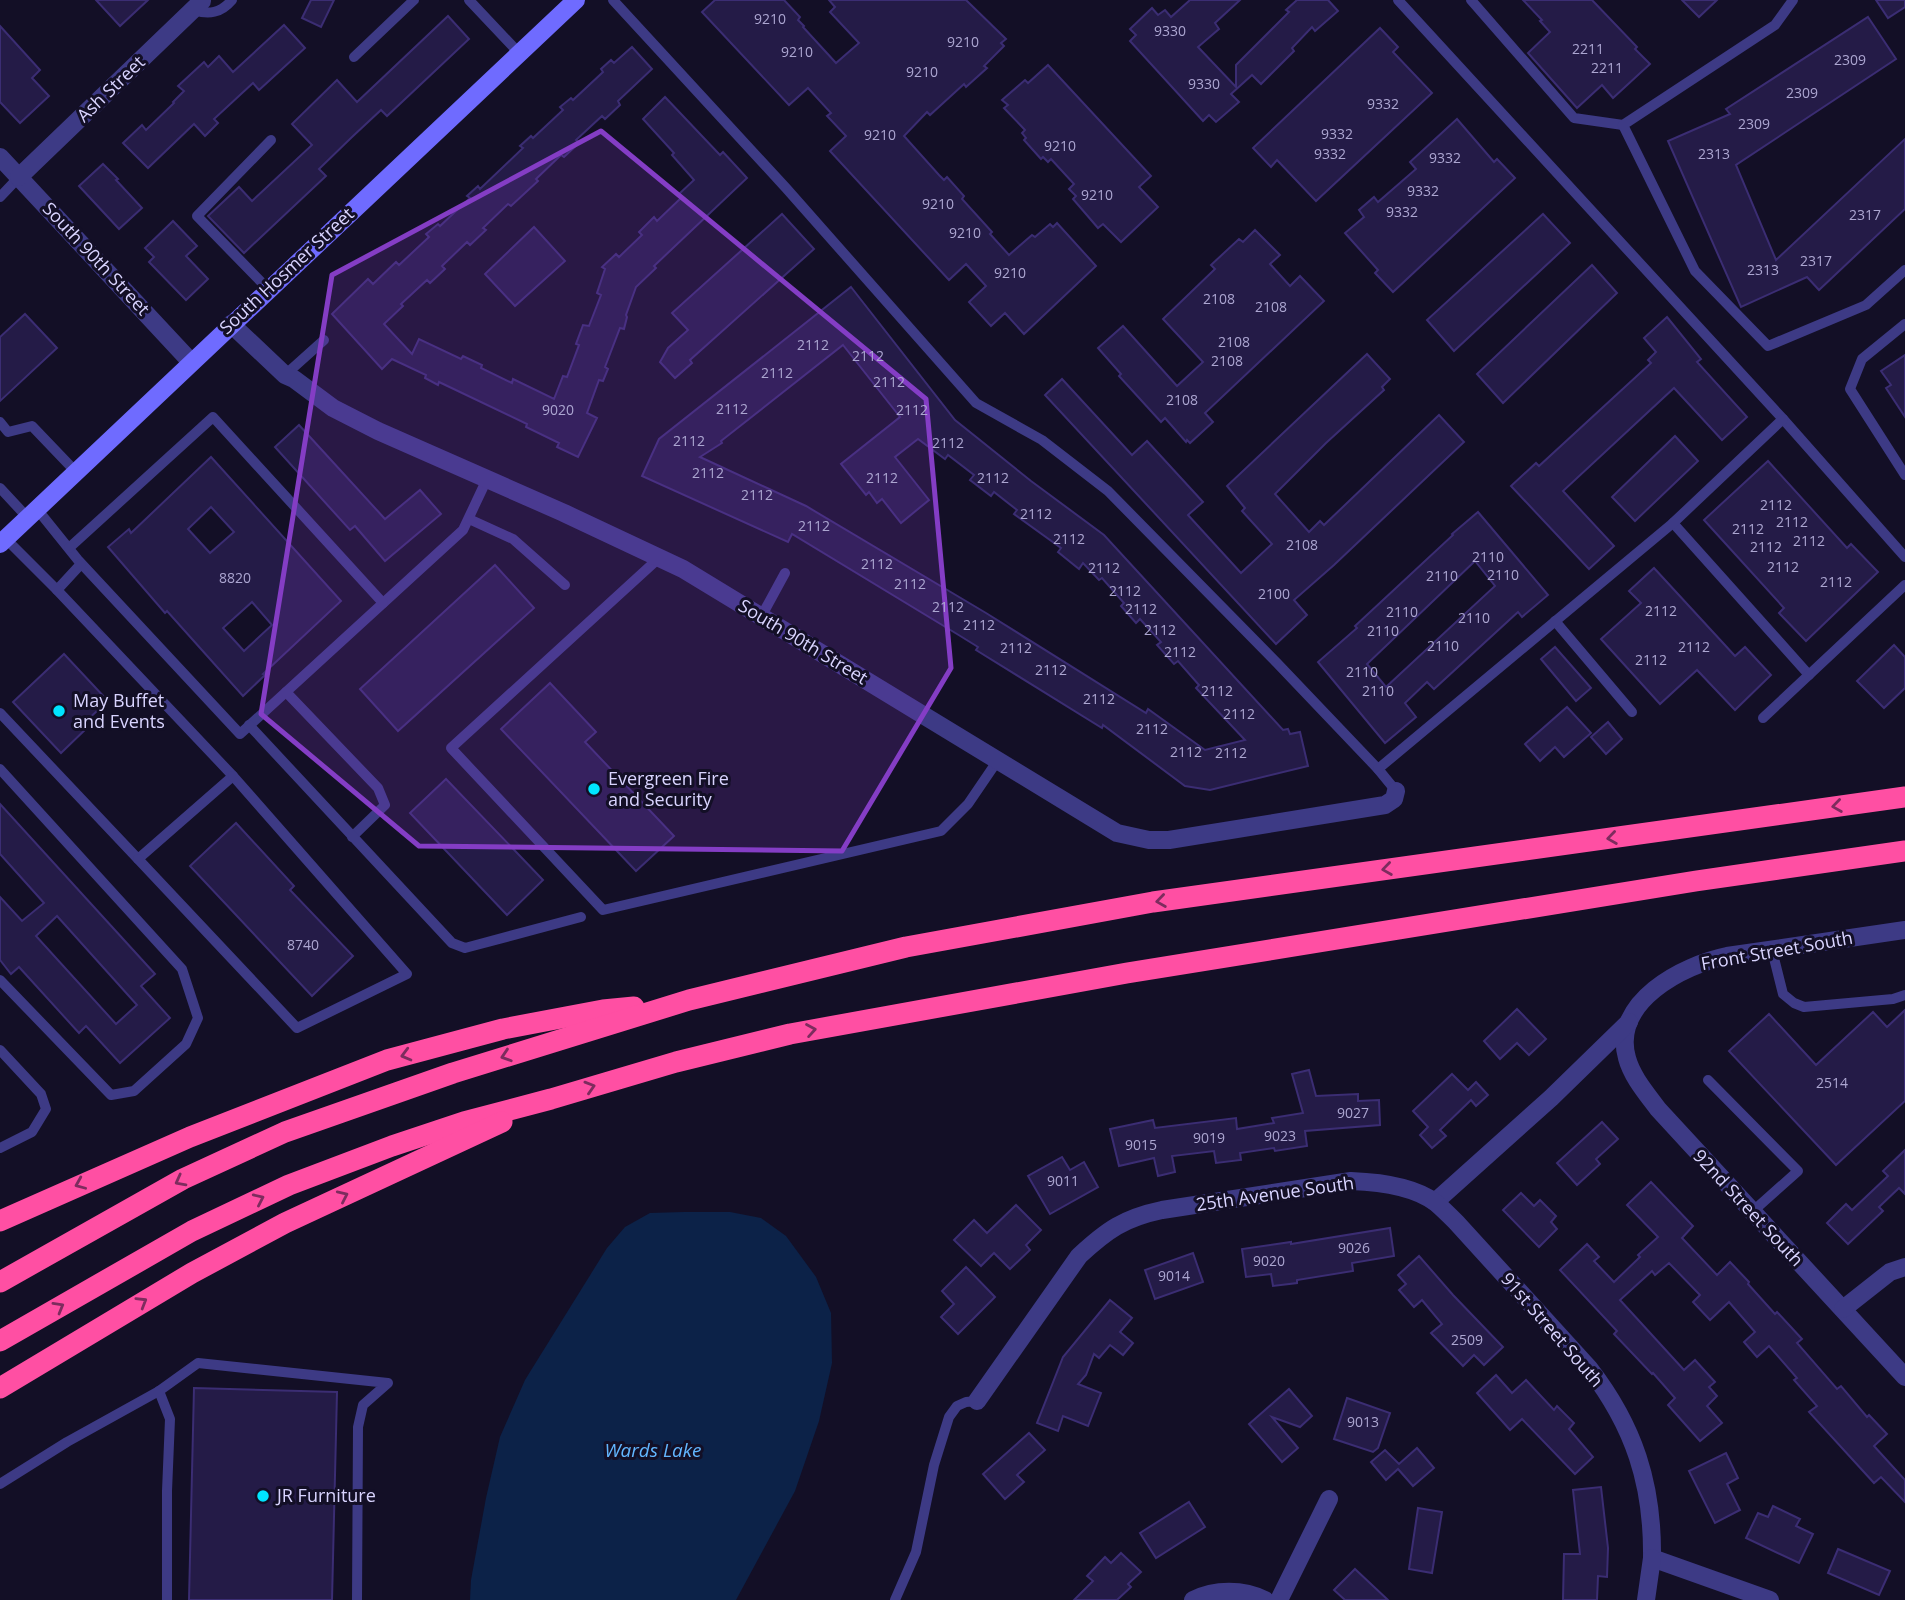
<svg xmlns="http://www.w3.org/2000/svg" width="1905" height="1600" font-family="'Open Sans',sans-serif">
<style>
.water{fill:#0c2248}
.building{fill:#241b47;stroke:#3b2d73;stroke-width:2;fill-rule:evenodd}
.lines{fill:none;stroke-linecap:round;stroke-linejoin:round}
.lane{stroke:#3d3a85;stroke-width:10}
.street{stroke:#3d3a85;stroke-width:18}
.secondary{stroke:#6f6bff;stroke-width:18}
.highway{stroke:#ff4fa3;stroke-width:21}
.oneway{stroke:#7d2c5e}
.marked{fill:#843dc5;fill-opacity:0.2;stroke:#843dc5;stroke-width:5;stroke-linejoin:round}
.poi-dot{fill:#00e5ff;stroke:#130f26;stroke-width:2.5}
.labels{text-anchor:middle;stroke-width:6;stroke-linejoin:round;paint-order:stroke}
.number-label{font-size:14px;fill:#aca6d1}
.street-label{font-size:18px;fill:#d9d4ff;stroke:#130f26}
.poi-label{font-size:18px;fill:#d9d4ff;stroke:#130f26;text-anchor:start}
.water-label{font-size:19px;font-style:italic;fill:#62b6ff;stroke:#130f26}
</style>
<rect width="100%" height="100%" fill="#130f26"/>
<polygon class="water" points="684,1212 730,1212 761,1218 786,1236 816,1277 831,1313 832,1363 819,1421 795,1491 736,1600 470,1600 471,1580 486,1498 500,1437 525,1380 607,1248 625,1227 650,1213"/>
<g class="building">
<polygon points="96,0 148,0 120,26"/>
<polygon points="311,0 334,0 321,27 302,18"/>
<polygon points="715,0 784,0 800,17 798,20 804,26 803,27 836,63 859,43 830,12 835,7 829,0 966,0 1006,39 1001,43 1004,46 984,66 987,68 966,87 964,84 930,115 927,112 904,136 939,175 944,180 947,177 964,196 962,199 992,232 990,234 1009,255 1032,235 1035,237 1050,224 1053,227 1057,223 1096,266 1024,334 1005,313 991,326 969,302 986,286 966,264 949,280 830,151 846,136 827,116 831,113 808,88 789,105 702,12"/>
<polygon points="1190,0 1240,0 1215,23 1219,29 1198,47 1236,87 1236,65 1289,12 1286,10 1297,0 1328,0 1338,11 1315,31 1312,27 1292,48 1294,51 1261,84 1252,75 1231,94 1239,102 1216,122 1209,115 1203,121 1130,41 1136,35 1130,29 1152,8 1158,15 1165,10 1171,17"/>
<polygon points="1523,0 1592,0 1637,47 1635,49 1650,64 1613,98 1602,85 1577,108 1528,53 1550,32 1540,21 1542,20"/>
<polygon points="1682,0 1717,0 1699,17"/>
<polygon points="1876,0 1905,0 1905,7 1888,18"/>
<polygon points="448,16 469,39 387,116 381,110 352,137 319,169 326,176 244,253 208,216 239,187 252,201 312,145 292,124 337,80 357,102"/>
<polygon points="1868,17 1896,59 1736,165 1776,260 1905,139 1905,209 1819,290 1807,277 1741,307 1668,141 1730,114 1726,109"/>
<polygon points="284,25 305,48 259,90 253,83 214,119 218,123 205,136 194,124 148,168 123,143 142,125 146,130 174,103 173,102 184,91 178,86 204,62 208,67 219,56 233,72"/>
<polygon points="0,26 40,70 32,78 49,96 20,123 0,102"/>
<polygon points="1380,28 1398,47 1393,52 1432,93 1316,201 1277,160 1271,167 1253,148"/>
<polygon points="632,47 652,69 618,101 620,105 605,119 602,116 576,140 579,143 564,157 561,155 536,179 538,181 511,206 508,204 483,228 486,230 470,245 467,242 442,266 445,269 430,283 427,280 401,304 403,306 384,324 412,354 419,339 461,359 463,356 482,365 481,368 512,383 513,379 554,399 563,376 567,377 579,345 576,344 583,325 589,326 601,295 597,293 605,269 602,267 616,254 619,257 642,235 639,232 654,217 657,221 682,197 679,194 694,180 672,155 674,153 643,119 665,97 720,155 723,152 747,178 654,266 656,268 636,287 626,315 627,317 624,329 620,328 605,367 608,369 603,381 599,380 587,413 597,418 578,457 557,447 559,443 526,427 527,424 439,382 438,385 425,378 426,375 392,359 382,369 332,314 368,279 373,284 396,262 399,265 429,237 426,234 438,224 440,226 470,198 467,196 478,186 480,189 523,148 520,146 531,136 533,138 563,110 560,107 571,98 573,100 603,72 601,69 611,60 614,63"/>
<polygon points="1048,65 1151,176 1139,187 1158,207 1121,242 1103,224 1098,228 1073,199 1076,196 1069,189 1074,184 1051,159 1048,162 1043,157 1041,159 1024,140 1026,138 1022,133 1025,130 1004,108 1008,105 1002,100 1025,80 1028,83"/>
<polygon points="1457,119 1494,162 1497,159 1515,178 1393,292 1375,273 1378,270 1345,233 1364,217 1359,210 1374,197 1378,202 1416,169 1410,162"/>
<polygon points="103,164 118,179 116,180 142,208 119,229 79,186"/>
<polygon points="782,214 814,249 690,360 692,363 675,378 660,362 668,348 688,330 672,313"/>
<polygon points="1543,214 1570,243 1454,351 1427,320"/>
<polygon points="173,221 197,246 186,256 208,279 186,300 149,262 154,257 145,248"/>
<polygon points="534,227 565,261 515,306 485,274"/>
<polygon points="1255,230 1280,255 1270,264 1290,286 1300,276 1324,301 1205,413 1213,422 1190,443 1187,440 1186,442 1165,418 1161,422 1119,376 1121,374 1098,348 1123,326 1177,386 1203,362 1163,319 1215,269 1211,265 1239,239 1243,242"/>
<polygon points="1592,265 1617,293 1503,403 1477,374"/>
<path d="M851,287l104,133 76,61 73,54 179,195 5,-1 2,5 10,-2 8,34 -98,24 -25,-4 -82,-61 -1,3 -126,-78 2,-3 -21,-13 -165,-100 -4,8 -146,-66 17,-37zM843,345l57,72 -59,47 25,31 3,-3 8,11 5,-4 19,24 28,-23 -34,-43 23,-18 27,20 3,-4 26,20 -4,5 21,16 3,-4 23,18 -3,4 47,34 -3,4 21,17 4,-6 16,17 3,-2 22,25 -3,3 15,17 4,-4 21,23 -4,3 17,19 4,-3 21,24 -3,3 49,52 -40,10 -57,-41 -2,4 -160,-100 -180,-107 -106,-49 22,-14 -1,-2z"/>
<polygon points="25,314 57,348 0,401 0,337"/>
<polygon points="1667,317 1701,359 1697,362 1747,417 1722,440 1674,388 1563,491 1614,546 1589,569 1511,486 1536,463 1539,466 1651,363 1648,360 1656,352 1644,338"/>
<polygon points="1367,354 1390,379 1382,387 1384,390 1326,443 1275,494 1309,532 1320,521 1324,525 1439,415 1464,442 1334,565 1294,600 1307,615 1276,644 1045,395 1062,379 1132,455 1147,441 1203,502 1188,515 1241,573 1272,544 1242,511 1245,508 1227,486"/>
<polygon points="1905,355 1905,417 1886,388 1891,385 1881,371"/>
<polygon points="299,425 385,519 420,490 441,514 385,561 355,526 350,530 275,447"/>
<polygon points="1675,436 1698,461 1635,521 1612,497"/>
<path d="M211,457l130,144 -78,73 2,1 -22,21 -76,-85 -2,2 -57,-66 21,-18 2,4zM211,507l23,25 -24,21 -22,-24zM252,602l20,23 -28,26 -21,-23z"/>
<polygon points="1768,461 1847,548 1851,544 1878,572 1806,641 1779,613 1784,608 1704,520"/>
<path d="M1478,512l70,83 -26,22 -4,-5 -84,77 -7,-7 -22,21 11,14 -31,26 -67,-81 39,-34 -2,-2 98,-91 -1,-1zM1475,561l20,25 -109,101 -19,-23z"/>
<polygon points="495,565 534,608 398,731 360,689"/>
<polygon points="1654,568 1735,656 1745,647 1771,675 1735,710 1697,670 1660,704 1601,639 1641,603 1629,591"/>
<polygon points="1894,645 1905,657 1905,688 1884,708 1857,681"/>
<polygon points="1555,647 1591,688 1576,701 1541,659"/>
<polygon points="64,654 108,701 86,721 90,725 61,753 13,702"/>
<polygon points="550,683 596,732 585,742 674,836 636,871 501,729"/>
<polygon points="1567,707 1591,733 1564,757 1555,747 1540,761 1525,744"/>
<polygon points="1608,722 1622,739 1606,754 1591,737"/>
<polygon points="446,779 543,880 507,915 410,813"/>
<path d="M0,804l155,170 -14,12 29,32 -50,45 -34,-37 -7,7 -60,-66 -8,7 -11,-14v-63l22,24 22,-18 -44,-49zM57,916l80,89 -21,19 -80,-88z"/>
<polygon points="236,823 294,886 290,890 353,956 312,996 190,866"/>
<polygon points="1517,1009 1546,1039 1529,1055 1517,1043 1500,1059 1484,1041"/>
<polygon points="1905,1010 1905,1101 1836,1165 1729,1051 1769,1014 1816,1065 1873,1012 1887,1027"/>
<polygon points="1309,1070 1316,1096 1358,1094 1358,1101 1379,1100 1380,1125 1305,1131 1307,1146 1275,1151 1274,1148 1240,1153 1241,1160 1216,1163 1214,1151 1172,1156 1175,1172 1158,1176 1154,1158 1119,1166 1110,1129 1153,1120 1155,1128 1236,1118 1237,1129 1274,1123 1272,1118 1303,1113 1292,1074"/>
<polygon points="1452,1074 1468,1090 1476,1082 1488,1095 1476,1106 1471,1100 1440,1130 1446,1136 1432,1148 1420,1135 1428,1127 1413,1111"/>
<polygon points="1602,1122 1618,1139 1596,1159 1600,1164 1577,1185 1557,1163"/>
<polygon points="1905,1150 1905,1194 1899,1188 1879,1207 1883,1211 1848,1244 1827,1223 1846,1204 1852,1210 1888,1176 1883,1171"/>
<polygon points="1062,1157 1070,1170 1084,1162 1098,1187 1050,1214 1028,1176"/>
<polygon points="1651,1182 1693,1226 1682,1238 1717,1275 1730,1262 1749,1282 1748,1284 1775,1314 1777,1312 1802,1339 1797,1343 1837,1389 1841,1386 1867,1417 1869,1415 1887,1434 1874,1446 1905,1480 1905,1502 1881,1477 1874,1483 1809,1412 1817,1406 1794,1380 1797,1378 1769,1346 1757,1357 1744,1342 1755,1332 1729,1302 1710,1320 1693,1302 1700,1295 1669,1263 1655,1275 1652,1271 1620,1300 1684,1370 1695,1360 1715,1382 1709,1387 1717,1396 1707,1406 1722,1423 1700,1441 1668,1405 1675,1398 1653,1373 1652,1374 1614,1334 1617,1331 1560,1270 1587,1244 1599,1257 1594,1261 1614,1282 1640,1257 1638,1255 1658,1237 1627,1205"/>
<polygon points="1521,1193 1534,1206 1540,1200 1556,1216 1551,1222 1557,1229 1539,1247 1503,1210"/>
<polygon points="1016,1205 1041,1230 1026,1245 1030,1250 1010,1269 994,1253 981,1266 954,1240 974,1220 987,1233"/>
<polygon points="1390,1228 1394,1256 1352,1263 1353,1271 1297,1280 1297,1283 1273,1286 1271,1274 1246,1277 1242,1249 1291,1242 1291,1244"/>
<polygon points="1193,1253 1203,1282 1155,1299 1145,1270"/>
<polygon points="1419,1256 1453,1295 1503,1347 1484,1365 1474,1355 1463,1366 1431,1333 1442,1324 1422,1300 1414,1307 1399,1290 1406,1284 1398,1275"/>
<polygon points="966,1267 995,1297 958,1334 941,1317 954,1304 942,1291"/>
<polygon points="1110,1300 1132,1318 1120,1332 1133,1343 1123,1355 1110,1345 1099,1358 1094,1354 1086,1375 1078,1384 1101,1393 1088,1426 1063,1416 1058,1431 1037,1423 1063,1357"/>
<polygon points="1496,1375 1512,1393 1526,1380 1554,1410 1557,1406 1574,1423 1569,1429 1593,1457 1575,1474 1522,1419 1510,1430 1477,1393"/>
<polygon points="194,1388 337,1392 332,1600 189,1600"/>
<polygon points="1289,1389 1312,1416 1300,1427 1272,1417 1298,1448 1282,1462 1249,1424"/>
<polygon points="1347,1398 1390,1413 1378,1448 1373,1452 1334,1439"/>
<polygon points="1029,1433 1045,1450 1017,1475 1024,1482 1005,1499 983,1474"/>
<polygon points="1417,1448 1434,1468 1413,1486 1398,1469 1386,1480 1371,1462 1385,1450 1399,1464"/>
<polygon points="1726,1453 1738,1478 1727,1484 1740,1510 1715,1523 1689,1471"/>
<polygon points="1601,1487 1608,1548 1607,1577 1598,1576 1597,1600 1563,1600 1564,1554 1580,1554 1573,1490"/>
<polygon points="1189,1502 1205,1527 1156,1558 1140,1533"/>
<polygon points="1773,1506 1800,1519 1796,1526 1813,1534 1799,1563 1746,1538 1758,1513 1768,1517"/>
<polygon points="1418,1508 1442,1512 1432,1573 1409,1569"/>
<polygon points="1838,1549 1890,1571 1879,1595 1828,1573"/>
<polygon points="1121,1553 1141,1572 1128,1584 1131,1587 1117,1600 1074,1600 1093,1581 1087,1576 1105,1557 1111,1563"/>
<polygon points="1355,1569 1388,1600 1345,1600 1334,1590"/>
</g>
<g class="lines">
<g class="lane">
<polyline points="469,0 519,53"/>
<polyline points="613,0 786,188 976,403 1042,440 1108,491 1277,663 1378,769 1396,791"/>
<polyline points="1398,0 1783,419 1905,557"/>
<polyline points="1471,0 1574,118 1623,125"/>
<polyline points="1793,0 1775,25 1623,125 1695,271 1768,346 1866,305 1905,270"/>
<path d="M193,10c16,5 28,3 39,-10"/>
<polyline points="354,57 414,0"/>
<polyline points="0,197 19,177"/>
<polyline points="268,289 197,216 271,140"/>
<polyline points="1905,324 1862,359 1850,389 1905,475"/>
<polyline points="285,375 324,340"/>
<polyline points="0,422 8,432 32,426 76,472"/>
<polyline points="0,488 28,518"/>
<polyline points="37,509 78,560 240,734 463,530 487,479"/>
<polyline points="469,519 513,539 565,585"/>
<polyline points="1673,523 1809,675"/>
<polyline points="69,548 213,417 383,603"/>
<polyline points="659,558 451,748 603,910 941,831 968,804 998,760"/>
<polyline points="57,590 81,564"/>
<polyline points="761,617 785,573"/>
<polyline points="1555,621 1632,712"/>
<polyline points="286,692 378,788 385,805 352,837"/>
<polyline points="0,713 138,859 233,776 57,590 6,539"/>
<polyline points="1763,718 1905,585"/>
<polyline points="249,725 452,943 465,948 581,917"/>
<polyline points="0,769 182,969 198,1018 186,1044 134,1091 111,1095 0,980"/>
<polyline points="1378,769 1673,523 1783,419"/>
<polyline points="138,859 297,1028 407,974 233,776"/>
<polyline points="1772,950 1783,994 1794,1003 1804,1007 1893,999 1905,995"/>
<polyline points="0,1050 41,1094 46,1109 32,1132 0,1148"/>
<polyline points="1708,1080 1798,1171 1752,1212"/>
<polyline points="159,1391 170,1419 167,1491 167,1600"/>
<polyline points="0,1484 67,1442 159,1391 198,1363 388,1383 363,1405 358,1427 357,1600"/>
<polyline points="895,1600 916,1552 934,1465 949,1417 957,1406 966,1402 977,1401"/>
</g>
<g class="street">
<polyline points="0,157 191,362"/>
<polyline points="19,177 202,1 201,0"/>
<polyline points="231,324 285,375 294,379 333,408 378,431 564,513 683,569 1117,833 1149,840 1169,840 1385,805 1394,799 1396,791"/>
<path d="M1905,930l-178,26c-44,9 -116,46 -100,102 5,19 20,36 31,51l247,268"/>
<polyline points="1435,1202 1551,1098 1629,1022"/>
<polyline points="1843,1309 1890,1272 1905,1267"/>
<path d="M977,1401l102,-145c28,-26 45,-38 83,-46l189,-29c27,1 63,5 85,22 7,6 14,13 20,19l133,146c45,58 64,116 63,190l118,42"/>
<path d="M1193,1600c22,-11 50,-11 72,0"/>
<polyline points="1279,1600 1329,1499"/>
<polyline points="1646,1600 1652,1558"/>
</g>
<polyline class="secondary" points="0,544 576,0"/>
<g class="highway">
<polyline points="0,1221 190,1137 387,1060 503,1029 603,1010 634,1007"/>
<polyline points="0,1282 183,1179 285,1132 453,1073 689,1000 906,947 1153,902 1905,797"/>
<polyline points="0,1341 192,1231 289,1185 392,1146 464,1122 551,1099 676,1062 790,1034 1127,973 1696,881 1905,851"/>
<polyline points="0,1388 192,1273 285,1223 502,1122"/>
</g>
</g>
<defs><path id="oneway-chevron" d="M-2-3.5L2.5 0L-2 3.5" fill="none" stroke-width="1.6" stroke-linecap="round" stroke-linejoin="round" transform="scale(1.75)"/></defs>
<g class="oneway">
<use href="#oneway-chevron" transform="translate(1837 806) rotate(172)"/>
<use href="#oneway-chevron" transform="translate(1612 838) rotate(172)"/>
<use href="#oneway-chevron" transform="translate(1387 869) rotate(172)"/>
<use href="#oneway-chevron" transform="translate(1161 901) rotate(172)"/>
<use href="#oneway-chevron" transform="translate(811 1030) rotate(-10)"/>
<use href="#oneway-chevron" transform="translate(406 1055) rotate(165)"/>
<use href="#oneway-chevron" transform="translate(506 1056) rotate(162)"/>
<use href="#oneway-chevron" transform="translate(590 1087) rotate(-17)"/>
<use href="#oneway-chevron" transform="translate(180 1181) rotate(152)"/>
<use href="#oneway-chevron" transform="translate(80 1184) rotate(157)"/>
<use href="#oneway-chevron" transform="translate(343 1196) rotate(-25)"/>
<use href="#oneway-chevron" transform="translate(259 1199) rotate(-25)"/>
<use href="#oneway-chevron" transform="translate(142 1302) rotate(-31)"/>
<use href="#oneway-chevron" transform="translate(59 1307) rotate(-30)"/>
</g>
<path class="marked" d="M601,131l325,268 25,269 -109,183 -423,-5 -158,-132 71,-439z"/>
<g class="poi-dot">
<circle cx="59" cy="711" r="7"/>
<circle cx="594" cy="789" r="7"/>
<circle cx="263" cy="1496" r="7"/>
</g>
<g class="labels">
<g class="number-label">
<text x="770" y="24">9210</text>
<text x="1170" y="36">9330</text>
<text x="963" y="47">9210</text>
<text x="1588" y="54">2211</text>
<text x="797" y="57">9210</text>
<text x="1850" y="65">2309</text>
<text x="1607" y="73">2211</text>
<text x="922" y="77">9210</text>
<text x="1204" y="89">9330</text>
<text x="1802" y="98">2309</text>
<text x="1383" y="109">9332</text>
<text x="1754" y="129">2309</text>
<text x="1337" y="139">9332</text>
<text x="880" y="140">9210</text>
<text x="1060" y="151">9210</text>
<text x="1330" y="159">9332</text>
<text x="1714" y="159">2313</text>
<text x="1445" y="163">9332</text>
<text x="1423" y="196">9332</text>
<text x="1097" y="200">9210</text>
<text x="938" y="209">9210</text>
<text x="1402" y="217">9332</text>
<text x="1865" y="220">2317</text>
<text x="965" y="238">9210</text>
<text x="1816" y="266">2317</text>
<text x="1763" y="275">2313</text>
<text x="1010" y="278">9210</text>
<text x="1219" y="304">2108</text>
<text x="1271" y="312">2108</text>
<text x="1234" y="347">2108</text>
<text x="813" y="350">2112</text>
<text x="868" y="361">2112</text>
<text x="1227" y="366">2108</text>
<text x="777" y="378">2112</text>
<text x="889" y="387">2112</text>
<text x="1182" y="405">2108</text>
<text x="732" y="414">2112</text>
<text x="558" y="415">9020</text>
<text x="912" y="415">2112</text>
<text x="689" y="446">2112</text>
<text x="948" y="448">2112</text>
<text x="708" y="478">2112</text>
<text x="882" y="483">2112</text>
<text x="993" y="483">2112</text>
<text x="757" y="500">2112</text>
<text x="1776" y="510">2112</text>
<text x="1036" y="519">2112</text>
<text x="1792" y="527">2112</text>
<text x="814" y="531">2112</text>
<text x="1748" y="534">2112</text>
<text x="1069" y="544">2112</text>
<text x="1809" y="546">2112</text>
<text x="1302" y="550">2108</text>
<text x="1766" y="552">2112</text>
<text x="1488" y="562">2110</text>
<text x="877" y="569">2112</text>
<text x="1783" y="572">2112</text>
<text x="1104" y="573">2112</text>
<text x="1503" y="580">2110</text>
<text x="1442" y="581">2110</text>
<text x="235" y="583">8820</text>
<text x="1836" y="587">2112</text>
<text x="910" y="589">2112</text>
<text x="1125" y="596">2112</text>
<text x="1274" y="599">2100</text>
<text x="948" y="612">2112</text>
<text x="1141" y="614">2112</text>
<text x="1661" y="616">2112</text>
<text x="1402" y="617">2110</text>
<text x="1474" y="623">2110</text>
<text x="979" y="630">2112</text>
<text x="1160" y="635">2112</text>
<text x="1383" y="636">2110</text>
<text x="1443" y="651">2110</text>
<text x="1694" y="652">2112</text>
<text x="1016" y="653">2112</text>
<text x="1180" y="657">2112</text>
<text x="1651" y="665">2112</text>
<text x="1051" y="675">2112</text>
<text x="1362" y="677">2110</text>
<text x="1217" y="696">2112</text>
<text x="1378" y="696">2110</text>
<text x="1099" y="704">2112</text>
<text x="1239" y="719">2112</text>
<text x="1152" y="734">2112</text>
<text x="1186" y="757">2112</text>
<text x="1231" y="758">2112</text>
<text x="303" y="950">8740</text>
<text x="1832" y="1088">2514</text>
<text x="1353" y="1118">9027</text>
<text x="1280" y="1141">9023</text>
<text x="1209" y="1143">9019</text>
<text x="1141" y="1150">9015</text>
<text x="1063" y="1186">9011</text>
<text x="1354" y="1253">9026</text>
<text x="1269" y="1266">9020</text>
<text x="1174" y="1281">9014</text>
<text x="1467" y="1345">2509</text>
<text x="1363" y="1427">9013</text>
</g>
<g class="street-label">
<text transform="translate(111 89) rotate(-44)" y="6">Ash Street</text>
<text transform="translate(96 259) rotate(47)" y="6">South 90th Street</text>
<text transform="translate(287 271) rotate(-43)" y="6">South Hosmer Street</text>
<text transform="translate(803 642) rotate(31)" y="6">South 90th Street</text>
<text transform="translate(1777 951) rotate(-10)" y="6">Front Street South</text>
<text transform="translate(1275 1194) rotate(-8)" y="6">25th Avenue South</text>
<text transform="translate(1748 1208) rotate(47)" y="6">92nd Street South</text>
<text transform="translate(1552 1330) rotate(49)" y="6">91st Street South</text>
</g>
<g class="poi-label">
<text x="73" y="707">May Buffet<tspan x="73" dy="21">and Events</tspan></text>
<text x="608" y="785">Evergreen Fire<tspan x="608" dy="21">and Security</tspan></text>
<text x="277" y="1502">JR Furniture</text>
</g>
<g class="water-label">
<text x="653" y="1457">Wards Lake</text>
</g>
</g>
</svg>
